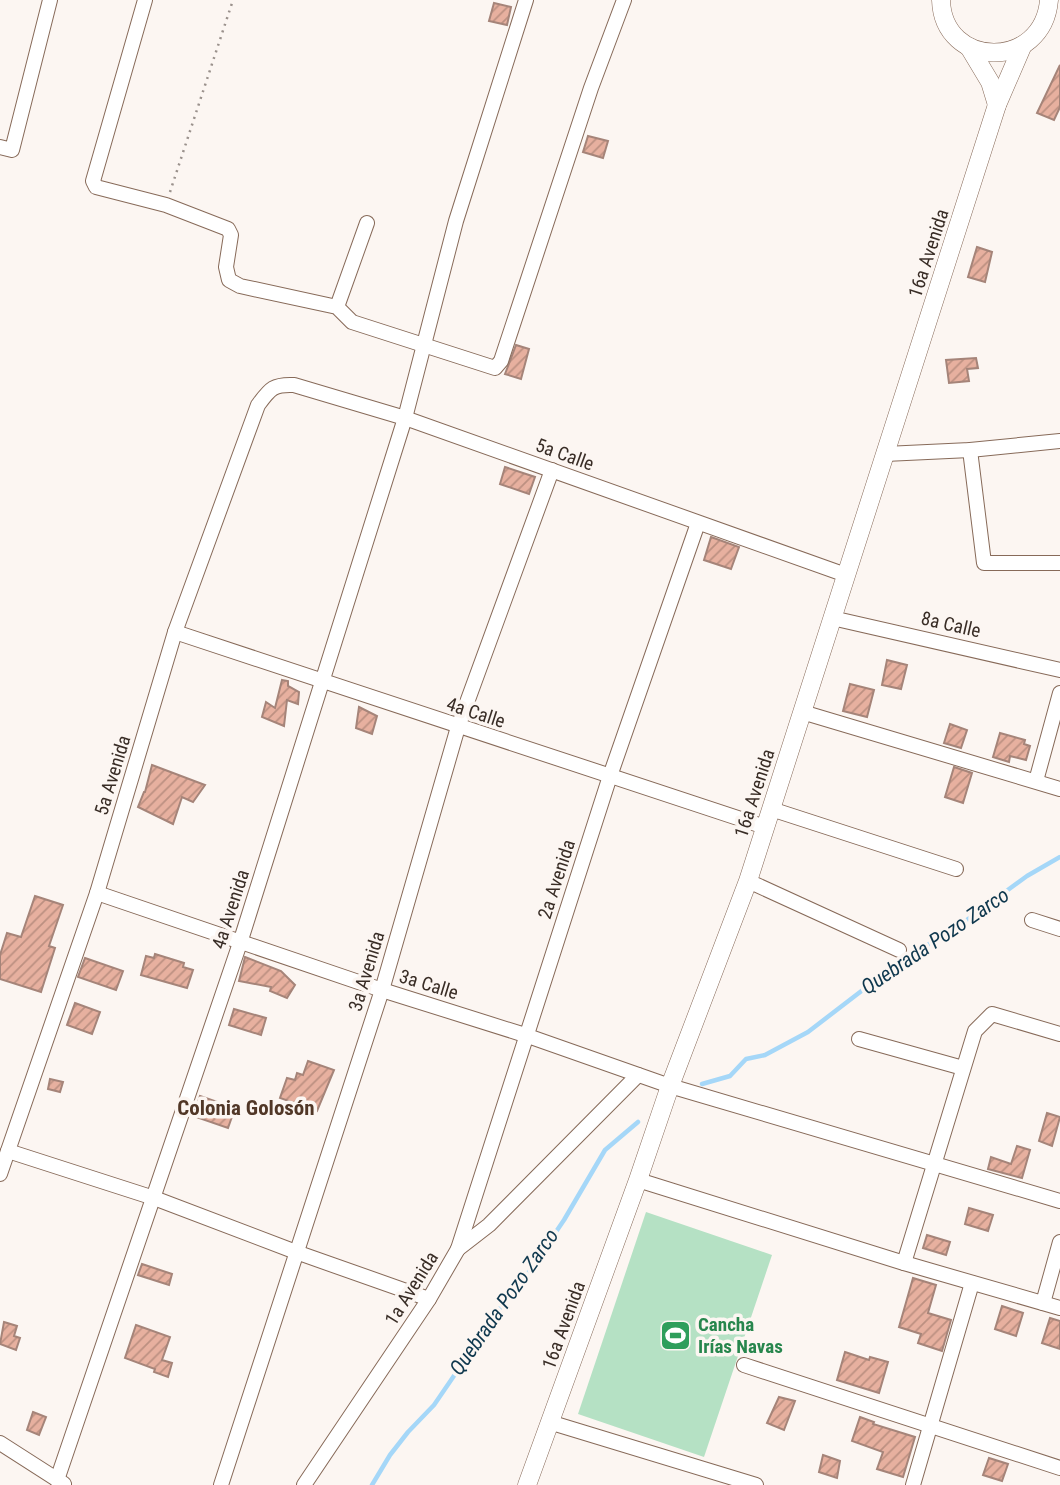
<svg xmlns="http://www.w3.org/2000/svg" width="1060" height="1485" font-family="'Roboto Condensed',sans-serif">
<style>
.grass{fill:#b5e1c4}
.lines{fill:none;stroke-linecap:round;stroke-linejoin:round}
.stream{stroke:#a5d7f8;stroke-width:4.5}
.building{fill:url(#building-hatch);stroke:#a58479;stroke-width:2}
.minor-casing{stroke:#876a59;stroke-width:16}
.tertiary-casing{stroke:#876a59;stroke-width:19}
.path{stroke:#9a918c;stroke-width:2.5;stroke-dasharray:2 5;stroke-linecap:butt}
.minor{stroke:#fff;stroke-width:14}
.tertiary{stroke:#fff;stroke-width:18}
.labels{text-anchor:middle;stroke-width:7;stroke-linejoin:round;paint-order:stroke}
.street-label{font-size:19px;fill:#392d26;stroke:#fcf6f2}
.leisure-label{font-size:19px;font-weight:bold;fill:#27864d;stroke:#fcf6f2;text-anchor:start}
.water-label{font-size:21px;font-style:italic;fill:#0e374d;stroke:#fcf6f2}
.neighbourhood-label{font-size:21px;font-weight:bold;fill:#513727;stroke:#fcf6f2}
</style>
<defs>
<pattern id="building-hatch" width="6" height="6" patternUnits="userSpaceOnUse" patternTransform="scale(1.75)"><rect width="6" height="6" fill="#e7b09f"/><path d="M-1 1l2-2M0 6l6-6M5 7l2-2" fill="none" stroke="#bc9081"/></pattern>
</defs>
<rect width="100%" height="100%" fill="#fcf6f2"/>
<polygon class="grass" points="646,1212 772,1255 704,1457 578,1414"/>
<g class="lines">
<g class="stream">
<polyline points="702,1084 730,1076 746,1059 765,1055 808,1032 894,966 964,922 1027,876 1060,857"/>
<polyline points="372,1485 390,1455 408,1432 434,1405 501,1307 526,1276 564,1220 605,1150 638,1122"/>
</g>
</g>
<g class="building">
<polygon points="494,3 511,7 507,25 489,21"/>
<polygon points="1060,65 1060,107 1054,120 1037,113"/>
<polygon points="588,136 608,141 603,158 583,152"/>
<polygon points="977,247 992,252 985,282 968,277"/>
<polygon points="516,345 529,349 521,379 505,374"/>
<polygon points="976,358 978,368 967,369 969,381 949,383 946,360"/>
<polygon points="505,467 535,477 529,494 500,484"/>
<polygon points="711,537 739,547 731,569 704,560"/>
<polygon points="887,660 907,665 901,689 882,685"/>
<polygon points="282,680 288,681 288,686 299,692 298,704 287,700 284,726 262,717 266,702 275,708"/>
<polygon points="850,684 874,690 867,717 843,711"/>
<polygon points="359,707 377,716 372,734 356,728"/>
<polygon points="950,724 967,730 961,748 944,743"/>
<polygon points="1000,733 1025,740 1024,744 1030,746 1026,760 1010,756 1009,762 993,757"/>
<polygon points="152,765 205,785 193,802 182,797 173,824 138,807 144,792 145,792"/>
<polygon points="954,767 972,773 963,803 945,797"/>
<polygon points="35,896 63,905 49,946 55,948 41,992 0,979 0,955 7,933 21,937"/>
<polygon points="155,954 184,963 183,967 193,970 187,988 141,975 146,956 154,958"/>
<polygon points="245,957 281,971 295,985 287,998 270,991 271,987 239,981"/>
<polygon points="85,958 123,971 116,990 78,977"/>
<polygon points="75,1003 100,1012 92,1034 67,1025"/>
<polygon points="234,1009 266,1018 261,1035 229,1025"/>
<polygon points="308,1061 334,1070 317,1111 280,1098 287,1078 295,1080 297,1073 303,1075"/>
<polygon points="50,1079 63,1082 60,1092 48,1089"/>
<polygon points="200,1096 235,1108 228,1128 193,1116"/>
<polygon points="1047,1113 1060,1117 1052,1146 1039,1141"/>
<polygon points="1017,1146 1030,1150 1022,1178 988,1169 991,1157 1011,1164"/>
<polygon points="969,1208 993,1215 988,1231 965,1224"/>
<polygon points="927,1235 950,1242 946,1255 923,1248"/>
<polygon points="142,1264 172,1274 169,1285 138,1275"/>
<polygon points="913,1278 936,1285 928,1313 951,1320 942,1351 918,1343 921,1334 899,1327"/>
<polygon points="1002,1306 1023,1313 1016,1336 995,1329"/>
<polygon points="1050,1318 1060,1321 1060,1349 1042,1343"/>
<polygon points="4,1322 17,1326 14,1336 20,1338 16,1350 0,1344"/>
<polygon points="136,1325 170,1337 162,1360 172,1363 168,1377 154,1372 155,1369 125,1358"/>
<polygon points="845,1352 869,1360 870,1357 888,1362 879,1393 837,1380"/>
<polygon points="779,1397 795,1401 784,1430 767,1423"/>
<polygon points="33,1412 46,1417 39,1435 27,1430"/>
<polygon points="860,1417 874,1422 873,1424 915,1437 903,1477 877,1469 883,1452 852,1441"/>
<polygon points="823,1455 840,1461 837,1478 819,1472"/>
<polygon points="989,1458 1008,1464 1002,1481 983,1475"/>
</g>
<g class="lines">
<defs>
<g id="minor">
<polyline points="145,0 93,181 96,187 166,205 228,229 231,235 226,267 229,280 240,286 337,307 352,322 495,368 501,361 591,88 624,0"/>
<polyline points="0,147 12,150 50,0"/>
<polyline points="337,307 367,223"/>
<polyline points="970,450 984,563 1060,563"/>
<polyline points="885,454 970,450 1060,441"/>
<polyline points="832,618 1060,670"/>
<polyline points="175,632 765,827"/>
<polyline points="802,712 1060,789"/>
<polyline points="1036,781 1060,693"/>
<polyline points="771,809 956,869"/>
<polyline points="748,881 899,950"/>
<polyline points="97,893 382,990 525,1035 670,1086 1060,1201"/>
<polyline points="1032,920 1060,929"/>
<polyline points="859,1039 963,1068"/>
<polyline points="8,1151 154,1198 296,1252 429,1299"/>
<path d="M0,1174l97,-281 78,-261 83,-227c12,-16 15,-21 36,-20l111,33 441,157"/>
<polyline points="638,1180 904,1263 1060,1308"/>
<polyline points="458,1249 610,776 698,523"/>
<polyline points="904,1263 975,1031 992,1014 1060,1034"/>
<polyline points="1043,1303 1060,1242"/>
<polyline points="744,1365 1060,1468"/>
<polyline points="549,1422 756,1485"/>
<polyline points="0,1443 64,1484"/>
<polyline points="57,1480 240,943 405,418 456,221 526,0"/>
<polyline points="221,1485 382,990 458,727 552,470"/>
<polyline points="304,1485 429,1299 458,1249 489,1225 638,1075"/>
<polyline points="913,1485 972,1283"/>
</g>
<g id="tertiary">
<path d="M941,0c2,69 102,71 108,0"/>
<polyline points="969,47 990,82 997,105"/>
<polyline points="527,1485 638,1180 670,1086 748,881 997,105 1022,47"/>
</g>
</defs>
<use href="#minor" class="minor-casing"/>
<use href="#tertiary" class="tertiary-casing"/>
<polyline class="path" points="170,192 233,0"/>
<use href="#minor" class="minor"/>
<use href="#tertiary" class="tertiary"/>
</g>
<defs>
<symbol id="stadium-square" viewBox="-11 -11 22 22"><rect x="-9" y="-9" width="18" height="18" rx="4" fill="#2e9e5b" stroke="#fcf6f2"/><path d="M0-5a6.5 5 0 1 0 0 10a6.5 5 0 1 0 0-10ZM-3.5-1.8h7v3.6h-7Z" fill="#fff"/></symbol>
</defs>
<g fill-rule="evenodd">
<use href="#stadium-square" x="658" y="1318" width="35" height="35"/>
</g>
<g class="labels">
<g class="street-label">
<text transform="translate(928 253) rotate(-72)" y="7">16a Avenida</text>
<text transform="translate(565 454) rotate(20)" y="7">5a Calle</text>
<text transform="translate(951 624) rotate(13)" y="7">8a Calle</text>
<text transform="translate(476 712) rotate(18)" y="7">4a Calle</text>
<text transform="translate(112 775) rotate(-73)" y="7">5a Avenida</text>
<text transform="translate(754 793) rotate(-72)" y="7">16a Avenida</text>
<text transform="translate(556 879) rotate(-72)" y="7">2a Avenida</text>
<text transform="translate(230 909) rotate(-72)" y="7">4a Avenida</text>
<text transform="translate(366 971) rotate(-73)" y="7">3a Avenida</text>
<text transform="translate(429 984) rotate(17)" y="7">3a Calle</text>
<text transform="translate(411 1288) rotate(-58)" y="7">1a Avenida</text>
<text transform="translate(563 1325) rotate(-70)" y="7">16a Avenida</text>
</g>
<g class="leisure-label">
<text x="698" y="1331">Cancha<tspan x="698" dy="22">Irías Navas</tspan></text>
</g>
<g class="water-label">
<text transform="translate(935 941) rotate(-34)" y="7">Quebrada Pozo Zarco</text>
<text transform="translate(504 1302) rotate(-55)" y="7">Quebrada Pozo Zarco</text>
</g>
<g class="neighbourhood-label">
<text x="246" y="1115">Colonia Golosón</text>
</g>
</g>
</svg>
